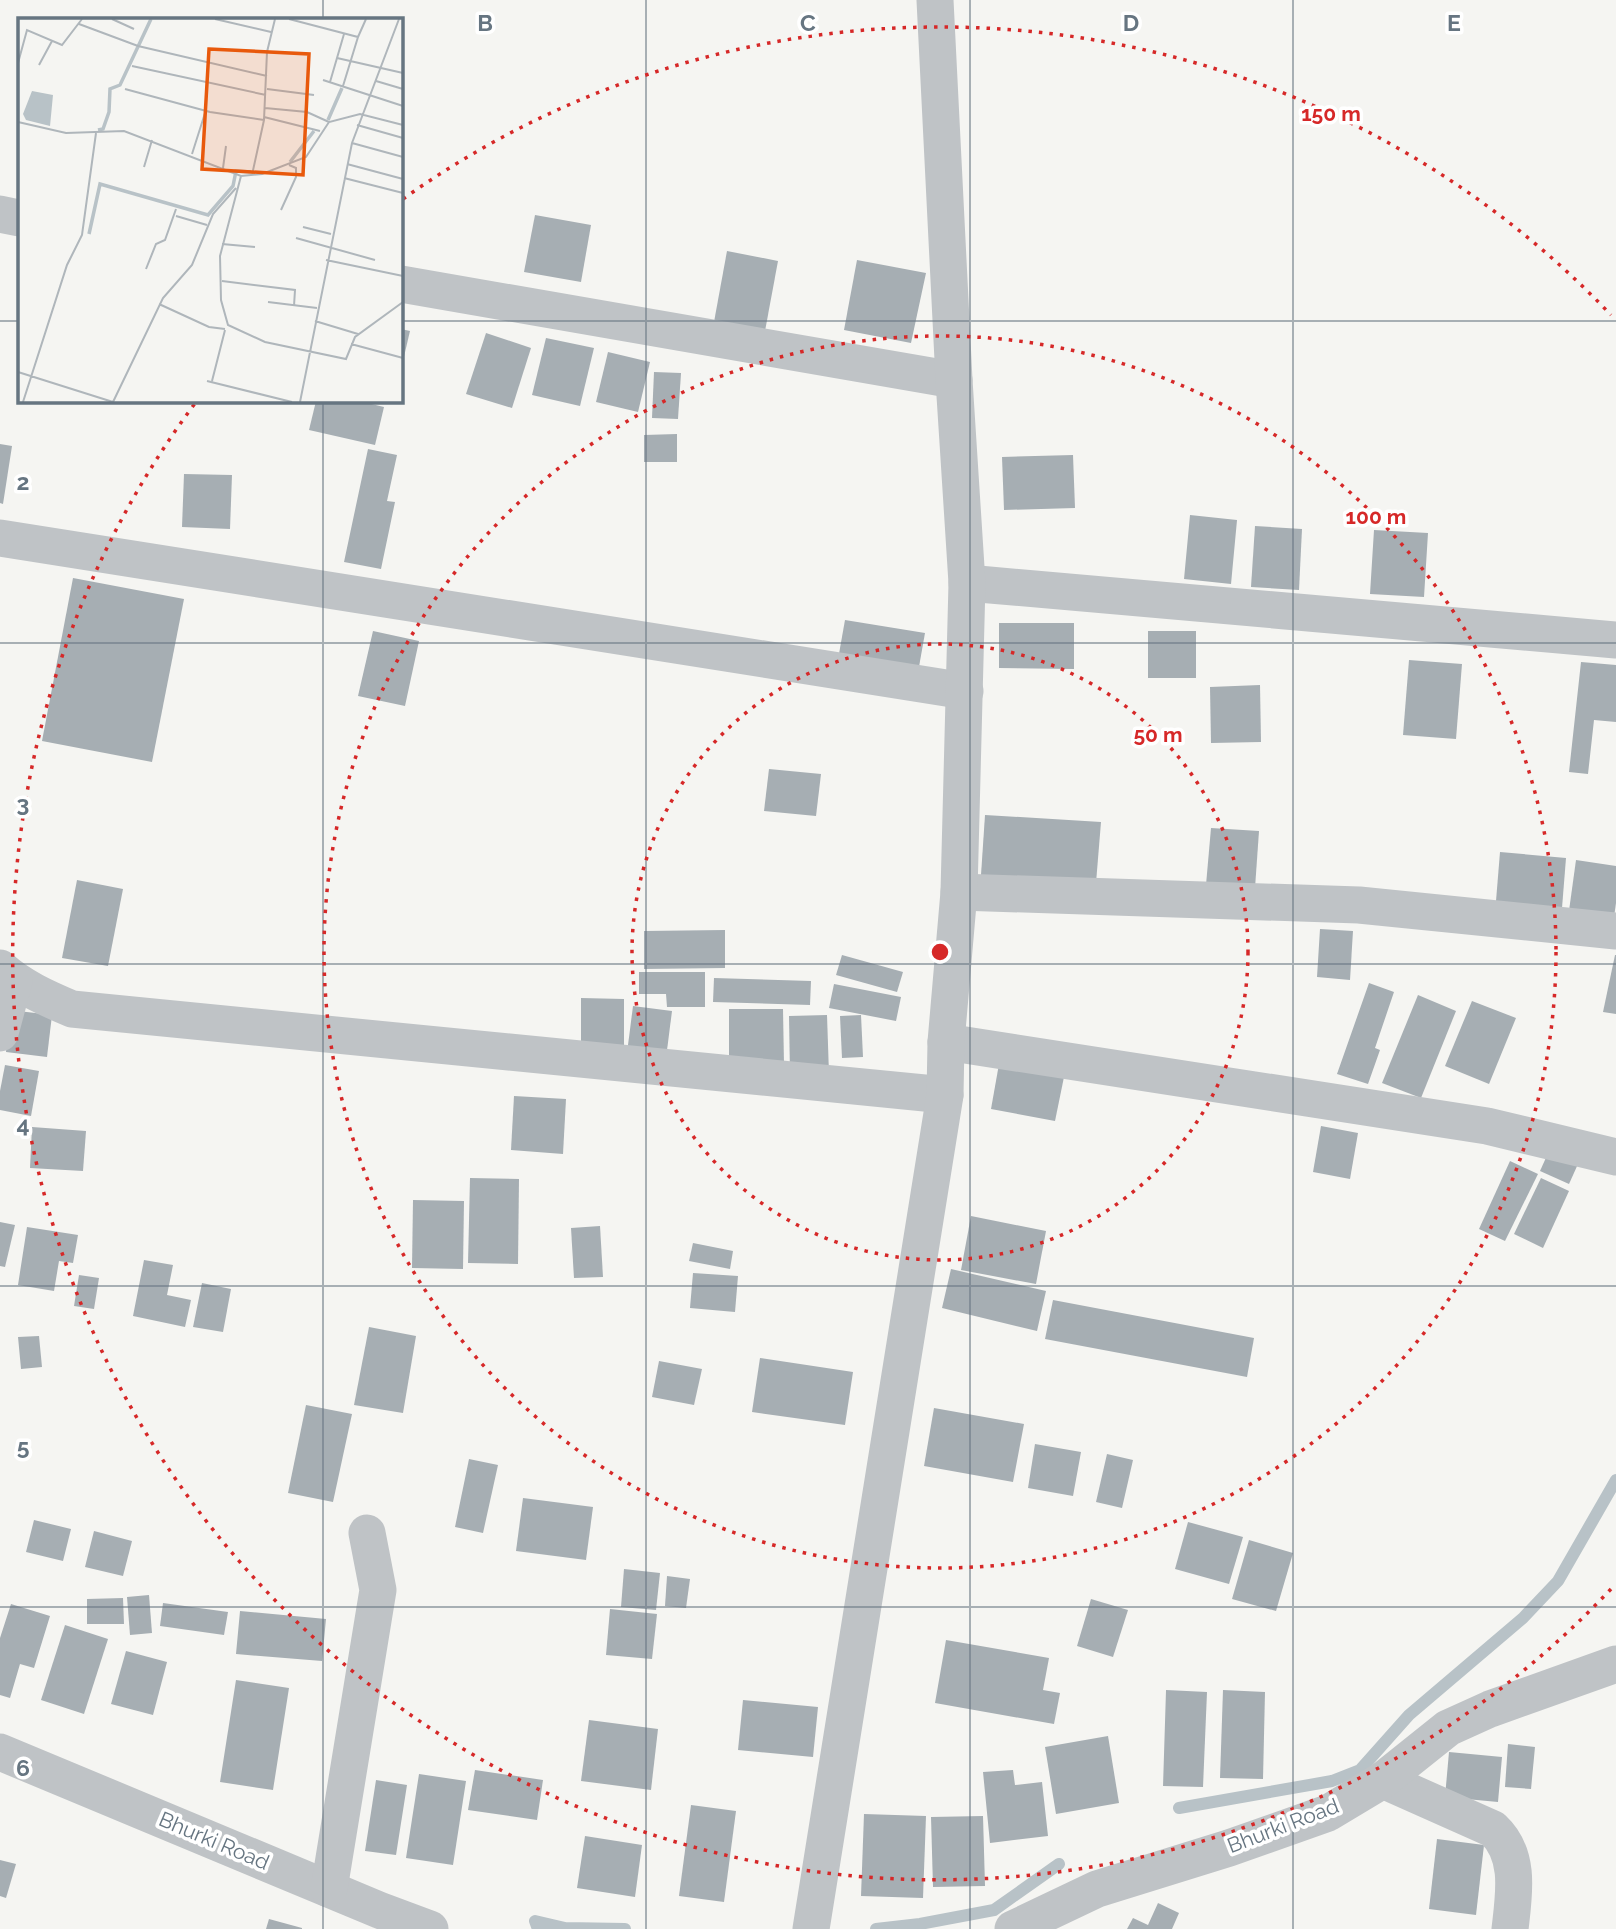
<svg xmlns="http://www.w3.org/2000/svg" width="1616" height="1929" font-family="Raleway,sans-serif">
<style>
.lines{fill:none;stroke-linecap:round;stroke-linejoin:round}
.stream{stroke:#b8c2c7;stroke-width:12}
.building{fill:#a6aeb3}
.street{stroke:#bfc3c6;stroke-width:37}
.grid{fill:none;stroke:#667581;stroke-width:2;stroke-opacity:0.55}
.ring{fill:none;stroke:#d62828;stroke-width:3.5;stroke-dasharray:3.5 7}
.labels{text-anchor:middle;stroke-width:7;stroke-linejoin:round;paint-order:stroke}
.street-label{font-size:21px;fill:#667581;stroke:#fff}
.inset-river{fill:none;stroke:#b8c2c7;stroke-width:3.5}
.inset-road{fill:none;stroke:#afb6bb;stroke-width:2}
.view{fill:#e8590c;fill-opacity:0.15;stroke:#e8590c;stroke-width:3.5}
.inset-edge{fill:none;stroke:#667581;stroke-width:3.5}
.grid-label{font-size:23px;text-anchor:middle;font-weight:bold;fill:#667581;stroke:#fff;stroke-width:7;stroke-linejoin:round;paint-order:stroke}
.centre{fill:#d62828;stroke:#fff;stroke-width:3.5}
.ring-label{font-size:21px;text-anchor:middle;font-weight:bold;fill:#d62828;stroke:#fff;stroke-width:7;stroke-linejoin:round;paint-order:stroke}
</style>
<rect width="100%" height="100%" fill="#f5f5f2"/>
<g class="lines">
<g class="stream">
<polyline points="1179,1808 1332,1781 1360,1770 1409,1715 1523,1618 1558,1581 1616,1480"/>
<polyline points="538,1929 535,1921 565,1928 625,1929"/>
<polyline points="876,1929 920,1924 994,1910 1059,1864"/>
</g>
</g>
<g class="building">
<polygon points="535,215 591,225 581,282 524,272"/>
<polygon points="727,251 778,261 765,331 714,322"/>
<polygon points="857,260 926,273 911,343 844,330"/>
<polygon points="401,329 410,331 402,365 401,365"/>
<polygon points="486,333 531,348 512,408 466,394"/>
<polygon points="546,338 594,348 580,406 532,395"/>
<polygon points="608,352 650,362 638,412 596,402"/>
<polygon points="654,372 681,373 678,419 652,418"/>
<polygon points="316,401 359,401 384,407 375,445 309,430"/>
<polygon points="677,434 677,462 644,462 644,435"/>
<polygon points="0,444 12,446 3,504 0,503"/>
<polygon points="368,449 397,455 387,501 395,502 381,569 344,562"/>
<polygon points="1073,455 1075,508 1004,510 1002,457"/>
<polygon points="184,474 232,475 230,529 182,527"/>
<polygon points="1190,515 1237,520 1231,584 1184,579"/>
<polygon points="1255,526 1302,529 1299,590 1251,587"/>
<polygon points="1374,530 1428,533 1424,597 1370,594"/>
<polygon points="73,578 184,599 152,762 42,741"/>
<polygon points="845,620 925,633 917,678 837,665"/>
<polygon points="999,623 1074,623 1074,669 999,668"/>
<polygon points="373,631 419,641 405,706 358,696"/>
<rect x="1148" y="631" width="48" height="47"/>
<polygon points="1409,660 1462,664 1456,739 1403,735"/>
<polygon points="1581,662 1616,665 1616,722 1594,720 1588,774 1569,772"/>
<polygon points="1260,685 1261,742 1211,743 1210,687"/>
<polygon points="769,769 821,774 816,816 764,811"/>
<polygon points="985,815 1101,822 1096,883 981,875"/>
<polygon points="1211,828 1259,831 1255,888 1206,885"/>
<polygon points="1500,852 1566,858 1562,908 1496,901"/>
<polygon points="1576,860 1616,866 1616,903 1613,924 1568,918"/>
<polygon points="77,880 123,889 108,966 62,958"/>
<polygon points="1320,929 1353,931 1350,980 1317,977"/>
<polygon points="725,930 725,968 644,969 644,931"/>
<polygon points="842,955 903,972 897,992 836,975"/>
<polygon points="1615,955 1616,955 1616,1014 1603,1012"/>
<polygon points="639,972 705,972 705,1007 667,1007 666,994 639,994"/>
<polygon points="714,978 811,981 810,1005 713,1002"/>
<polygon points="1369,983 1394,992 1375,1048 1380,1050 1368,1084 1337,1074"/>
<polygon points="834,984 901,997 896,1021 829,1008"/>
<polygon points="1418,995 1456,1011 1421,1098 1382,1083"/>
<polygon points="581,998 624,999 624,1051 581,1050"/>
<polygon points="1472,1001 1516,1018 1489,1084 1445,1066"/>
<polygon points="633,1006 672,1011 666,1058 627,1053"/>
<polygon points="729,1009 783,1009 784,1065 729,1066"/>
<polygon points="10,1010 52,1015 47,1057 6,1052"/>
<polygon points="827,1015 829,1074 790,1075 789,1016"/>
<polygon points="861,1015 863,1057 842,1058 840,1016"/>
<polygon points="999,1064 1064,1077 1055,1121 991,1109"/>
<polygon points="5,1065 39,1071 31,1116 0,1110 0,1091"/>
<polygon points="514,1096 566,1099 563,1154 511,1150"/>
<polygon points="1321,1126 1358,1133 1350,1179 1313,1172"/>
<polygon points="32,1127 86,1131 83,1171 30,1168"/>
<polygon points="1549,1151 1578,1164 1569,1184 1540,1171"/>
<polygon points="1510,1161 1538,1174 1505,1241 1479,1229"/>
<polygon points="470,1178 519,1179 518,1264 468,1263"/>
<polygon points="1541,1178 1569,1191 1543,1248 1514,1234"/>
<polygon points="413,1200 464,1201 463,1269 412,1268"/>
<polygon points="971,1216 1046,1231 1036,1284 961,1270"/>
<polygon points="0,1222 15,1225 5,1267 0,1266"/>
<polygon points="600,1226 603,1277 574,1278 571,1228"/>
<polygon points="27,1227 78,1235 73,1263 59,1261 54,1291 18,1285"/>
<polygon points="693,1243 733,1251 730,1269 689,1261"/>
<polygon points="144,1260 173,1265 167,1295 191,1300 185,1327 133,1316"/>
<polygon points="951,1269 1046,1291 1037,1331 942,1308"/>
<polygon points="693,1273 738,1276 735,1312 690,1308"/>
<polygon points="79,1275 99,1278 94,1309 74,1306"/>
<polygon points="202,1283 231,1289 223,1332 193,1327"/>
<polygon points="1053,1300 1254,1338 1247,1377 1045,1339"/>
<polygon points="369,1327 416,1336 403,1413 354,1405"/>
<polygon points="39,1336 42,1367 21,1369 18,1337"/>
<polygon points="760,1358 853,1372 845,1425 752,1412"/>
<polygon points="659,1361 702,1369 694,1405 652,1397"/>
<polygon points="306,1405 352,1414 333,1502 288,1493"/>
<polygon points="934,1408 1024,1424 1013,1482 924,1466"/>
<polygon points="1035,1444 1081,1452 1073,1496 1028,1488"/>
<polygon points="1107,1454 1133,1460 1122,1508 1096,1502"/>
<polygon points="469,1459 498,1465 483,1533 455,1527"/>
<polygon points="523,1498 593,1507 586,1560 516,1551"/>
<polygon points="34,1520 71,1529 63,1561 26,1552"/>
<polygon points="1188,1522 1243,1537 1229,1584 1175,1569"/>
<polygon points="94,1531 132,1541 123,1576 85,1567"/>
<polygon points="1249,1540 1293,1553 1276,1611 1232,1599"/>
<polygon points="624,1569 660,1573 656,1610 621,1607"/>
<polygon points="667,1576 690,1579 686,1608 665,1606"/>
<polygon points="149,1595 152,1633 130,1635 127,1597"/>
<polygon points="123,1598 124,1624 87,1624 87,1599"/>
<polygon points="1091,1599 1128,1610 1113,1657 1077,1646"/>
<polygon points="163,1603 228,1612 224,1635 160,1626"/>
<polygon points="11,1604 50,1616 34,1668 20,1664 10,1698 0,1695 0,1638"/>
<polygon points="610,1609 657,1614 652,1659 606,1655"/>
<polygon points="240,1611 326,1619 322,1661 236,1654"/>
<polygon points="65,1625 108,1639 84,1714 41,1700"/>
<polygon points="946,1640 1049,1658 1043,1690 1060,1693 1054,1724 935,1703"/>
<polygon points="126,1651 167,1662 153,1715 111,1704"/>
<polygon points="236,1680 289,1688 273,1790 220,1782"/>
<polygon points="1166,1690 1207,1692 1203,1787 1163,1786"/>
<polygon points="1223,1690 1265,1692 1263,1779 1220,1778"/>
<polygon points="743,1700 818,1707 813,1757 738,1750"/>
<polygon points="589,1720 658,1729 651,1790 581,1781"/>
<polygon points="1108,1736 1119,1803 1056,1814 1045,1747"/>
<polygon points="1508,1744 1535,1747 1531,1789 1505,1787"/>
<polygon points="1449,1752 1502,1757 1498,1802 1445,1797"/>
<polygon points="475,1770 543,1780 537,1820 468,1810"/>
<polygon points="1013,1770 1015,1785 1042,1782 1048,1836 990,1843 983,1772"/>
<polygon points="419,1774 466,1781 453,1865 406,1858"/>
<polygon points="376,1780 407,1785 396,1855 365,1851"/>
<polygon points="691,1805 736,1811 724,1902 679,1896"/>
<polygon points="864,1814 926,1816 923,1898 861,1896"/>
<polygon points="983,1816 985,1886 933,1887 931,1817"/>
<polygon points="585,1836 642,1845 635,1897 577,1888"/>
<polygon points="1437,1839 1484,1845 1476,1915 1429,1909"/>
<polygon points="0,1860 16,1864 6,1898 0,1896"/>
<polygon points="1158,1903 1179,1913 1172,1929 1127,1929 1133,1918 1148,1925"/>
<polygon points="269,1919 302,1928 302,1929 266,1929"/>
</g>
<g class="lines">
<g class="street">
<polyline points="0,214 19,218"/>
<polyline points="401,284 954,380"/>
<polyline points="0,538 965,691"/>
<polyline points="967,583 1616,640"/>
<polyline points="959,892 1359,905 1616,931"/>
<path d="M0,968c21,19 46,30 72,41l873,86"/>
<polyline points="0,1033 14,981"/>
<polyline points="946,1042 1487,1126 1616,1157"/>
<polyline points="0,1752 379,1910 430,1929"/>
<path d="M1383,1780l110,49c28,26 21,65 17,100"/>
<polyline points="329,1889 378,1590 367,1533"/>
<polyline points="811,1929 945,1095 946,1042 959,892 967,583 954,380 935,0"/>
<polyline points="1013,1929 1097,1889 1229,1848 1328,1813 1383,1780 1448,1728 1490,1709 1616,1664"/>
</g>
</g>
<path class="grid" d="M323,0v19M646,0v1929M970,0v1929M1293,0v1929M0,321h19M401,321h1215M323,401v1528M0,643h1616M0,964h1616M0,1286h1616M0,1607h1616"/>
<g class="ring">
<circle cx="940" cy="952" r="308"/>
<circle cx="940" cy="952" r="616"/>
<path d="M1611 1589A925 925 0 0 1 196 402M403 199A925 925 0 0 1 1611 315"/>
</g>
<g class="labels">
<g class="street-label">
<text transform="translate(1283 1826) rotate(-21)" y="7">Bhurki Road</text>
<text transform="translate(214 1841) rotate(23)" y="7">Bhurki Road</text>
</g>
</g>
<g transform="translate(18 18)">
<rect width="385" height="385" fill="#f5f5f2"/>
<path d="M14,73l21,4 -3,31 -24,-6 -3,-6z" fill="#b8c2c7"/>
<path class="inset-river" d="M310,102l14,-32M80,112l5,-1 6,-17 1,-23 10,-4 31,-66M272,144l24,-31M71,216l11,-50 108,31 25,-29 3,-15 15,1"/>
<path class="inset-road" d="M94,1l22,10M197,1l56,13M271,1l69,18 8,-18M61,6l59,22 129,30M319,40l66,15M0,45l9,-33 35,15 20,-26M21,47l13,-24M114,48l134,29M305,62l80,26M358,63l27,8M312,64l14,-48M325,68l15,-49M107,71l85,23 54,8M249,71l47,6M247,90l42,4 22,10M246,99l56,14M0,104l48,11 58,-2 117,45 21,-2 44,-17 23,-35 31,-8 43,11M339,107l46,13M334,125l51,14M174,136l14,-44M329,146l56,15M126,149l8,-27M205,150l3,-22M234,157l12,-55 3,-68 8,-33M223,158l-21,80 1,44 7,25 37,17 81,17 9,-22 48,-35M326,160l59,15M263,192l15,-33v-9l-7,-3M158,198l31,9M285,209l28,7M278,220l79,22M204,226l33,3M308,242l77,16M128,251l10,-25 9,-4 11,-31M204,263l73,9 -1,16M250,284l49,6M141,286l50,23 16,2M297,303l43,13M333,326l52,14M0,354l95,30M189,363l85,21M194,363l13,-51M5,384l44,-137 15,-30 14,-102M95,384l50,-104 29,-33 21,-51 23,-26M282,384l52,-259 47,-124"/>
<path class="view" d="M191,31l100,5 -6,121 -101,-6z"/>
<rect width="385" height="385" class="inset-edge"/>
</g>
<g class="grid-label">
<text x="485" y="31">B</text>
<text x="808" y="31">C</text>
<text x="1131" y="31">D</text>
<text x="1454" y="31">E</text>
<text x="23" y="490">2</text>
<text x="23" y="812">3</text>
<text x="23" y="1133">4</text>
<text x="23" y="1455">5</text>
<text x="23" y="1776">6</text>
</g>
<circle cx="940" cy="952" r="10" class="centre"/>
<g class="ring-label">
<text x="1331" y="121">150 m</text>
<text x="1376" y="524">100 m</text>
<text x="1158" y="742">50 m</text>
</g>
</svg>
